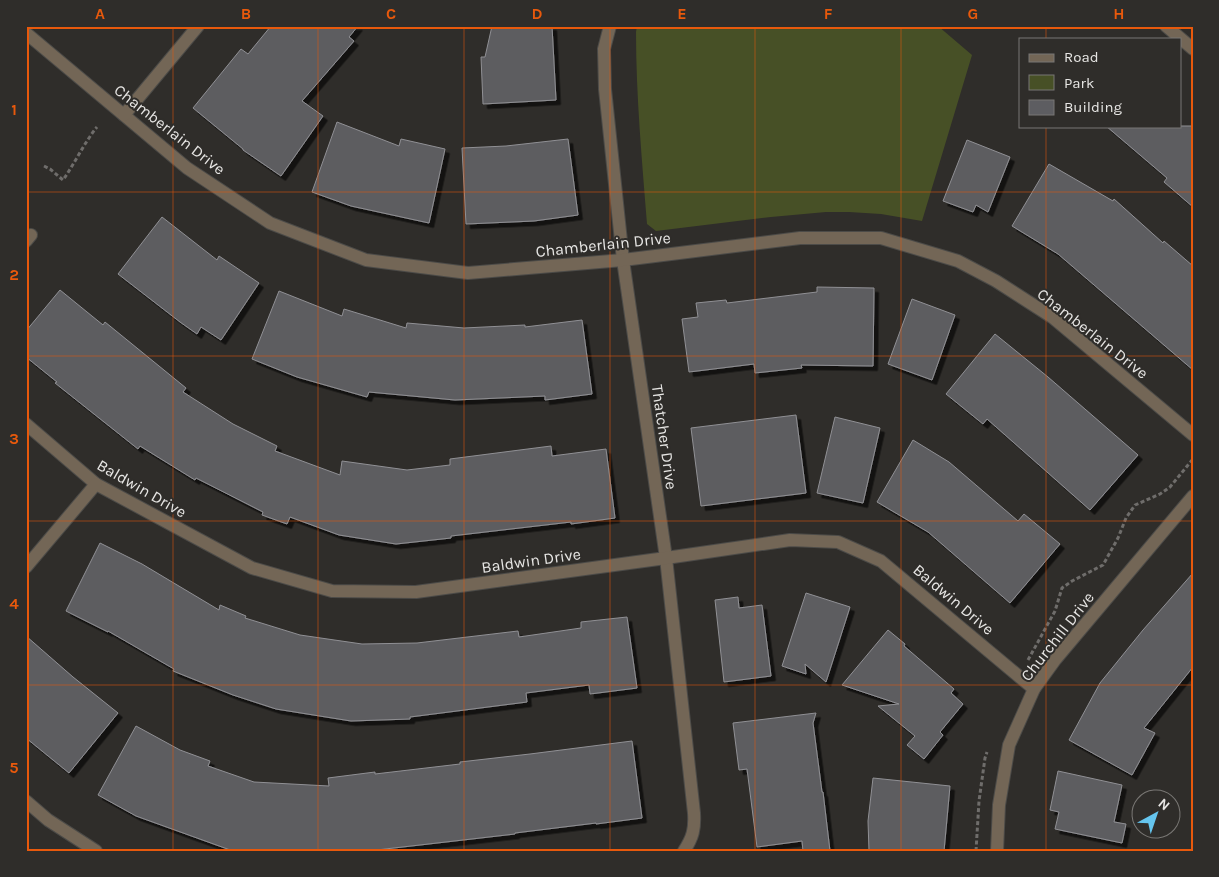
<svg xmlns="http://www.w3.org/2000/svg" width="1219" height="877" font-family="Karla,sans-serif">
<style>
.green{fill:#475026}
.building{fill:#5d5d61;stroke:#909094;filter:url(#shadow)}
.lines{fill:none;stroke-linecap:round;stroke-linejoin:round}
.lane-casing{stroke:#4c4b48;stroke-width:14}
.street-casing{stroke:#4c4b48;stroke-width:14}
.path{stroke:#6f6d6b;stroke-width:3;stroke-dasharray:4 2.5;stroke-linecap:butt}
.lane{stroke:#736656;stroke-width:12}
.street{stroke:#736656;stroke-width:12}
.grid{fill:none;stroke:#e8590c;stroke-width:1;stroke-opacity:0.55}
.labels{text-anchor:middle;stroke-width:4;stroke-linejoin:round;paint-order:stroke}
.street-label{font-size:16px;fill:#e7e6e4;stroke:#2f2d2a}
.neatline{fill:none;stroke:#e8590c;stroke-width:2}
.grid-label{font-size:16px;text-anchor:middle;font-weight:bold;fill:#e8590c}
</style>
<defs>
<filter id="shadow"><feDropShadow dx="4.5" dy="4.5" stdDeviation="0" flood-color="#0009"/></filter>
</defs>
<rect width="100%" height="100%" fill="#2f2d2a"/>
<path class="green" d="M637,26h301l34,29 -50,166 -41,-7 -32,-2h-23l-55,5 -115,14 -9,-7c-5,-64 -11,-128 -11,-192z"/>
<g class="building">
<polygon points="271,26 358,26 349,37 354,41 302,101 323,116 281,176 243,150 243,149 193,108 241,49 248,54"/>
<polygon points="492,26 552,26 556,100 483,104 481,57 485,57"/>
<polygon points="337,122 399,146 401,139 445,149 429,223 351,206 312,192"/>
<polygon points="1106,126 1193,126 1193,207 1164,182 1167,178"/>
<polygon points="568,139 578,215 534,221 466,224 462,148 506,146"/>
<polygon points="967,140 1010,157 988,212 976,205 973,212 943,201"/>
<polygon points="1049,164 1113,201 1114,199 1163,243 1164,241 1193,266 1193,370 1058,254 1012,226"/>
<polygon points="162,217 217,260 219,256 259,283 221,340 201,327 197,334 180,322 118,274"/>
<polygon points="817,287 874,288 873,366 801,365 802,368 755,373 754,364 689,372 682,319 698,317 696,303 726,300 727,303 817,292"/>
<polygon points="60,290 103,325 105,322 186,388 183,392 233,424 277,446 275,451 340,475 342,461 407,470 450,465 450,459 551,446 552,456 606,449 615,518 571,524 571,522 451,536 451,538 396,544 339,535 290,517 287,524 262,515 263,512 196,478 195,480 140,446 138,449 55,383 57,382 26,357 26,331"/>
<polygon points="279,291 342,316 344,309 406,328 407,323 464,328 525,325 525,327 582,320 592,394 545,400 545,396 455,400 369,392 367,397 297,377 252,359"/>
<polygon points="912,299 955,315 932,380 888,364"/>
<polygon points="995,334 1048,377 1138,455 1090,510 987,419 983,424 946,394"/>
<polygon points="796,415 806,493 701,506 691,428"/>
<polygon points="835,417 880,428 863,503 817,493"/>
<polygon points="913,440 949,462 1018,521 1024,514 1060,544 1010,603 928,532 877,502"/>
<polygon points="100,543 142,564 219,610 220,605 246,616 245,618 300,635 362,644 417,643 518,631 519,637 581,628 581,622 627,617 637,688 590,694 589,685 526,693 527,702 410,717 410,719 351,721 276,709 233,695 173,671 174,669 108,631 108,632 66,611"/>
<polygon points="1193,573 1193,667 1144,728 1155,733 1132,775 1069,740 1100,683 1143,630"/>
<polygon points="806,593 850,607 826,682 805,664 806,674 782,666"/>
<polygon points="738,597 739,608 762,605 771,676 724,682 715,600"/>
<polygon points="888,630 905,644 904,646 954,689 951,693 963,704 940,732 943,735 924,759 907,745 915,736 878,706 899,704 842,685"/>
<polygon points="26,636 73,677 118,713 69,773 26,738"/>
<polygon points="816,713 813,723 822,792 823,792 830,851 803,851 802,841 757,847 747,769 739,770 733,723"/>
<polygon points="136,726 180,750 210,761 208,766 254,782 329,786 328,778 375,772 375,774 460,764 460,762 530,754 632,741 642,818 596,824 596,823 515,833 515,834 368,851 233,851 136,816 98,795"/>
<polygon points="1058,771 1122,785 1114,822 1126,824 1122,843 1055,829 1059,812 1050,810"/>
<polygon points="873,778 950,786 944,851 869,851 868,821"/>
</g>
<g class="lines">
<defs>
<polyline id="lane" points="26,241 31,235"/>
<g id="street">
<path d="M610,26l-6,23 1,40 18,171 43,298 28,255c1,16 -1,24 -10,38"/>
<polyline points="1166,26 1193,49"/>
<polyline points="26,33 187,168 270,223 366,260 468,273 623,260 800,238 881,238 958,261 996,281 1052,317 1193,435"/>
<polyline points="124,115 198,26"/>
<polyline points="26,424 96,484 252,568 332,591 416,592 666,558 790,540 838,542 881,561 1034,689"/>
<polyline points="26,567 96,484"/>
<polyline points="26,801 48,820 96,851"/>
<polyline points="997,851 999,805 1009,745 1034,689 1055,660 1193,496"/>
</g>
</defs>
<use href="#lane" class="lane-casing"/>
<use href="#street" class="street-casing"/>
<g class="path">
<path d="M44,166l6,3 13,11c12,-17 21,-37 34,-53"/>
<polyline points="1028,660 1055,611 1062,588 1072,581 1103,565 1118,538 1126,518 1135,505 1160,494 1170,487 1193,459"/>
<polyline points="976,851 979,801 985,758 987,752"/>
</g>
<use href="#lane" class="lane"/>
<use href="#street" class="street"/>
</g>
<path class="grid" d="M173,26v825M318,26v825M464,26v825M610,26v825M755,26v825M901,26v825M1046,26v13M1046,126v725M26,192h1167M26,356h1167M26,521h1167M26,685h1167"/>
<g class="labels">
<g class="street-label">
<text transform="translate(170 129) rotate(38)" y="6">Chamberlain Drive</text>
<text transform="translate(603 244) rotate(-6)" y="6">Chamberlain Drive</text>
<text transform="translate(1093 333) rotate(38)" y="6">Chamberlain Drive</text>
<text transform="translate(665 437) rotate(82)" y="6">Thatcher Drive</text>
<text transform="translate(142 488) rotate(30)" y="6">Baldwin Drive</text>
<text transform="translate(531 560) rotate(-8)" y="6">Baldwin Drive</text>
<text transform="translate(954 599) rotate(40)" y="6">Baldwin Drive</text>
<text transform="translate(1057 636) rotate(-52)" y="6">Churchill Drive</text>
</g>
</g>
<rect width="1219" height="877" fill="none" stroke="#2f2d2a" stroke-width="55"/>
<rect x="1019" y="38" width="162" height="90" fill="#2f2d2a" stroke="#797774"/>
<rect x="1029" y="54" width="25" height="8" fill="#736656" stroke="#797774"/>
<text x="1064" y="62" font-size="15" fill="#e7e6e4">Road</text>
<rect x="1029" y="75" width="25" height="15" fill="#475026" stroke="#797774"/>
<text x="1064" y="88" font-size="15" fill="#e7e6e4">Park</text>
<rect x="1029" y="100" width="25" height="15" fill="#5d5d61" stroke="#797774"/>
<text x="1064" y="112" font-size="15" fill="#e7e6e4">Building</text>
<g transform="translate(1156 814) rotate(40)"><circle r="24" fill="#2f2d2a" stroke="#797774"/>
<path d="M0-4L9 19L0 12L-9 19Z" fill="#65c5ee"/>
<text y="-8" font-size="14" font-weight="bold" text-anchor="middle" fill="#e7e6e4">N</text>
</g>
<rect x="28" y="28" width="1164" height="822" class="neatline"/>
<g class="grid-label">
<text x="100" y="19">A</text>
<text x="246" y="19">B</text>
<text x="391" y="19">C</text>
<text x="537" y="19">D</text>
<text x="682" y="19">E</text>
<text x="828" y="19">F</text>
<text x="973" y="19">G</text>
<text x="1119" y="19">H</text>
<text x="14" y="115">1</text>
<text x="14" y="280">2</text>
<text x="14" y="444">3</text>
<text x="14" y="609">4</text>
<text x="14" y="773">5</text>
</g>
</svg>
